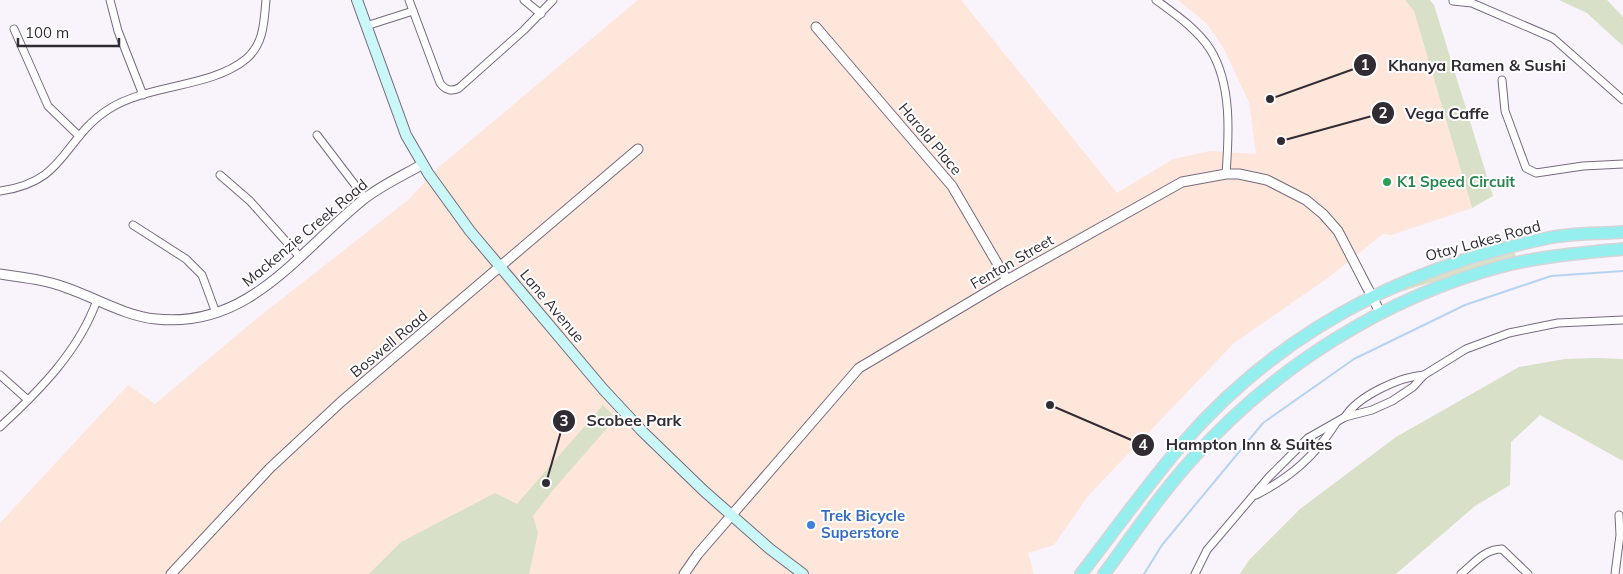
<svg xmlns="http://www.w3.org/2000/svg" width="1623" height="574" font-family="Mulish,sans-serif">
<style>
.commercial{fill:#fee6db}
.green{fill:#d8e0c7}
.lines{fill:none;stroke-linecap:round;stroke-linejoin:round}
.stream{stroke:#b6d4f1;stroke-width:2}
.minor-casing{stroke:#766b7d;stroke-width:9}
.tertiary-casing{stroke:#766b7d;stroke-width:11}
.secondary-casing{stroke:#766b7d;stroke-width:12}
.primary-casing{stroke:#d6d5d6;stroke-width:14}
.minor{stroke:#fff;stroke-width:7}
.tertiary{stroke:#fff;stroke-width:9}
.secondary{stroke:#caf7f7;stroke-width:10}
.primary{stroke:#96efef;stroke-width:11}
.leisure-dot{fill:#2e9e5b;stroke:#fff;stroke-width:2}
.shop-dot{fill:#3f7fe0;stroke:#fff;stroke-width:2}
.labels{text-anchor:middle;stroke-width:4;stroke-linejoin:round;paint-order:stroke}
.street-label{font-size:15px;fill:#312c34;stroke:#fff}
.leisure-label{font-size:15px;font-weight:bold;fill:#27864d;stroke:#fff;text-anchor:start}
.shop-label{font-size:15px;font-weight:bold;fill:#366cbe;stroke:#fff;text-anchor:start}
.leader{fill:none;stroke:#312c34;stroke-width:2}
.callout-dot{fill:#312c34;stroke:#fff;stroke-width:2}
.mark-label{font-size:15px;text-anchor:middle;font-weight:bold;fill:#fff}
.callout-label{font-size:16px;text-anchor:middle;font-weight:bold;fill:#312c34;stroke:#fff;stroke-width:4;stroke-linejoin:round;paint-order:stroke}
</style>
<rect width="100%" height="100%" fill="#f9f3fc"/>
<polygon class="commercial" points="638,0 961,0 1117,193 1173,159 1210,151 1256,154 1249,102 1223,47 1207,24 1178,0 1405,0 1414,11 1472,208 1391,235 1383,234 1328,278 1234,343 1088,496 1054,545 1028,553 1034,574 0,574 0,523 128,385 155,404 255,320 408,200 439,167"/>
<g class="green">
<polygon points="1405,0 1430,0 1434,5 1493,196 1472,208 1414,11"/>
<polygon points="1559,0 1607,0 1623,17 1623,46 1587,13"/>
<polygon points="1515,252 1516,257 1393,294 1443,273"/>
<polygon points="1597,358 1623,359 1623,461 1540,415 1511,442 1510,485 1475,506 1396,574 1240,574 1249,560 1300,509 1396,437 1519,367 1565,359"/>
<polygon points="603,405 616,418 553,490 533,516 538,533 529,574 369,574 401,542 495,493 517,504"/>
</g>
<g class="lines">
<polyline class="stream" points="1144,574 1162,545 1263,423 1354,359 1465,305 1551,276 1623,271"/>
<defs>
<g id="minor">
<polyline points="110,0 118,31 143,95"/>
<path d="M409,0l31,83c5,7 12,9 19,5l65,-58 29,-30"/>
<polyline points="524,0 541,14"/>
<path d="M1156,0c19,14 41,29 54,49 22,35 19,85 16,125"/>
<polyline points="1453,1 1472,3 1553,38 1623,100"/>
<polyline points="366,26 413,11"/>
<polyline points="14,29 48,106 79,136"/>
<polyline points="1502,80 1505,111 1526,168 1536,173 1583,166 1623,164"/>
<polyline points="317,135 365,198"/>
<polyline points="220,175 250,201 300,257"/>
<path d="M0,191c67,-9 62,-52 109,-82 39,-25 102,-21 137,-50 18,-15 18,-37 20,-59"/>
<polyline points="133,225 186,259 202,275 216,313"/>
<polyline points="0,375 28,400"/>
<path d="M1345,417c13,-21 54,-40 79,-42"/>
<path d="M0,427c39,-36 79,-76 97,-127"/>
<path d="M1256,495c35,-18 59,-39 80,-72"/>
<polyline points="1195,574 1207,550 1269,477 1308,438 1345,417 1372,410 1392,401 1413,387 1424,375 1466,349 1509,333 1558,323 1623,320"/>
<path d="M1461,574c13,-11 24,-25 41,-25l26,25"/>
<polyline points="1615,574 1620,535 1619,515"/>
</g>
<g id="tertiary">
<polyline points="816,27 952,186 1007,280"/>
<path d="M0,274c22,3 46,6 67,14 29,10 58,28 89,31 94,10 143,-68 208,-120 18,-14 40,-24 59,-35"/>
<polyline points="171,574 270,468 342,401 638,149"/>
<polyline points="684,574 698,554 859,368 1007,280 1182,182 1226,174 1239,174 1267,180 1306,200 1323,214 1338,231 1381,314"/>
</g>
<polyline id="secondary" points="357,0 406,135 428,173 470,231 603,389 643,432 704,491 770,549 803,574"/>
<g id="primary">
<path d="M1081,574c34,-44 66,-89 102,-131 96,-111 223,-176 365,-205 24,-5 50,-4 75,-6"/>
<path d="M1104,574c29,-39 57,-81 90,-117 81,-90 191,-160 309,-191 39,-10 80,-13 120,-17"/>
</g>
</defs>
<use href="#minor" class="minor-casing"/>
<use href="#tertiary" class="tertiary-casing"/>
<use href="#secondary" class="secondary-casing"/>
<use href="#primary" class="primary-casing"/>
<use href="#minor" class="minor"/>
<use href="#tertiary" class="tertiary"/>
<use href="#secondary" class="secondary"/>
<use href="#primary" class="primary"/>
</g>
<circle class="leisure-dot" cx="1387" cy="182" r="5"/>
<circle class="shop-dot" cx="811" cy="525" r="5"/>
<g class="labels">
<g class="street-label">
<text transform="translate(930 139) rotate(50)" y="5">Harold Place</text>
<text transform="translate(305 233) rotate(-40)" y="5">Mackenzie Creek Road</text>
<text transform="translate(1483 241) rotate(-15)" y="5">Otay Lakes Road</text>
<text transform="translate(1012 262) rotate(-30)" y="5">Fenton Street</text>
<text transform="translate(552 306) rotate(50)" y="5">Lane Avenue</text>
<text transform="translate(389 344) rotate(-40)" y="5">Boswell Road</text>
</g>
<g class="leisure-label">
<text x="1397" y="187">K1 Speed Circuit</text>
</g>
<g class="shop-label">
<text x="821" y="521">Trek Bicycle<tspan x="821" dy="17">Superstore</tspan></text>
</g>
</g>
<path class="leader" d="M1270 99L1365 65M1281 141L1383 113M546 483L564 421M1050 405L1143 445"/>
<g class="callout-dot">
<circle cx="1270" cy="99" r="5"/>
<circle cx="1281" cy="141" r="5"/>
<circle cx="546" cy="483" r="5"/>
<circle cx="1050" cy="405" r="5"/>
<circle cx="1365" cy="65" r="12"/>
<circle cx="1383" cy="113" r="12"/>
<circle cx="564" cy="421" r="12"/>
<circle cx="1143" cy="445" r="12"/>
</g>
<g class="mark-label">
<text x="1365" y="70">1</text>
<text x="1383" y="118">2</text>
<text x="564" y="426">3</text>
<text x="1143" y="450">4</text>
</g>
<g class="callout-label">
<text x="1477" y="71">Khanya Ramen &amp; Sushi</text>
<text x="1447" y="119">Vega Caffe</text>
<text x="634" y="426">Scobee Park</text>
<text x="1249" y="450">Hampton Inn &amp; Suites</text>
</g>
<path d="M18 38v8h101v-8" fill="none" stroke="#312c34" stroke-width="2.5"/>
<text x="25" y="38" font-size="15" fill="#312c34" stroke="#ffffff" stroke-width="4" paint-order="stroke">100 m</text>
</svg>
